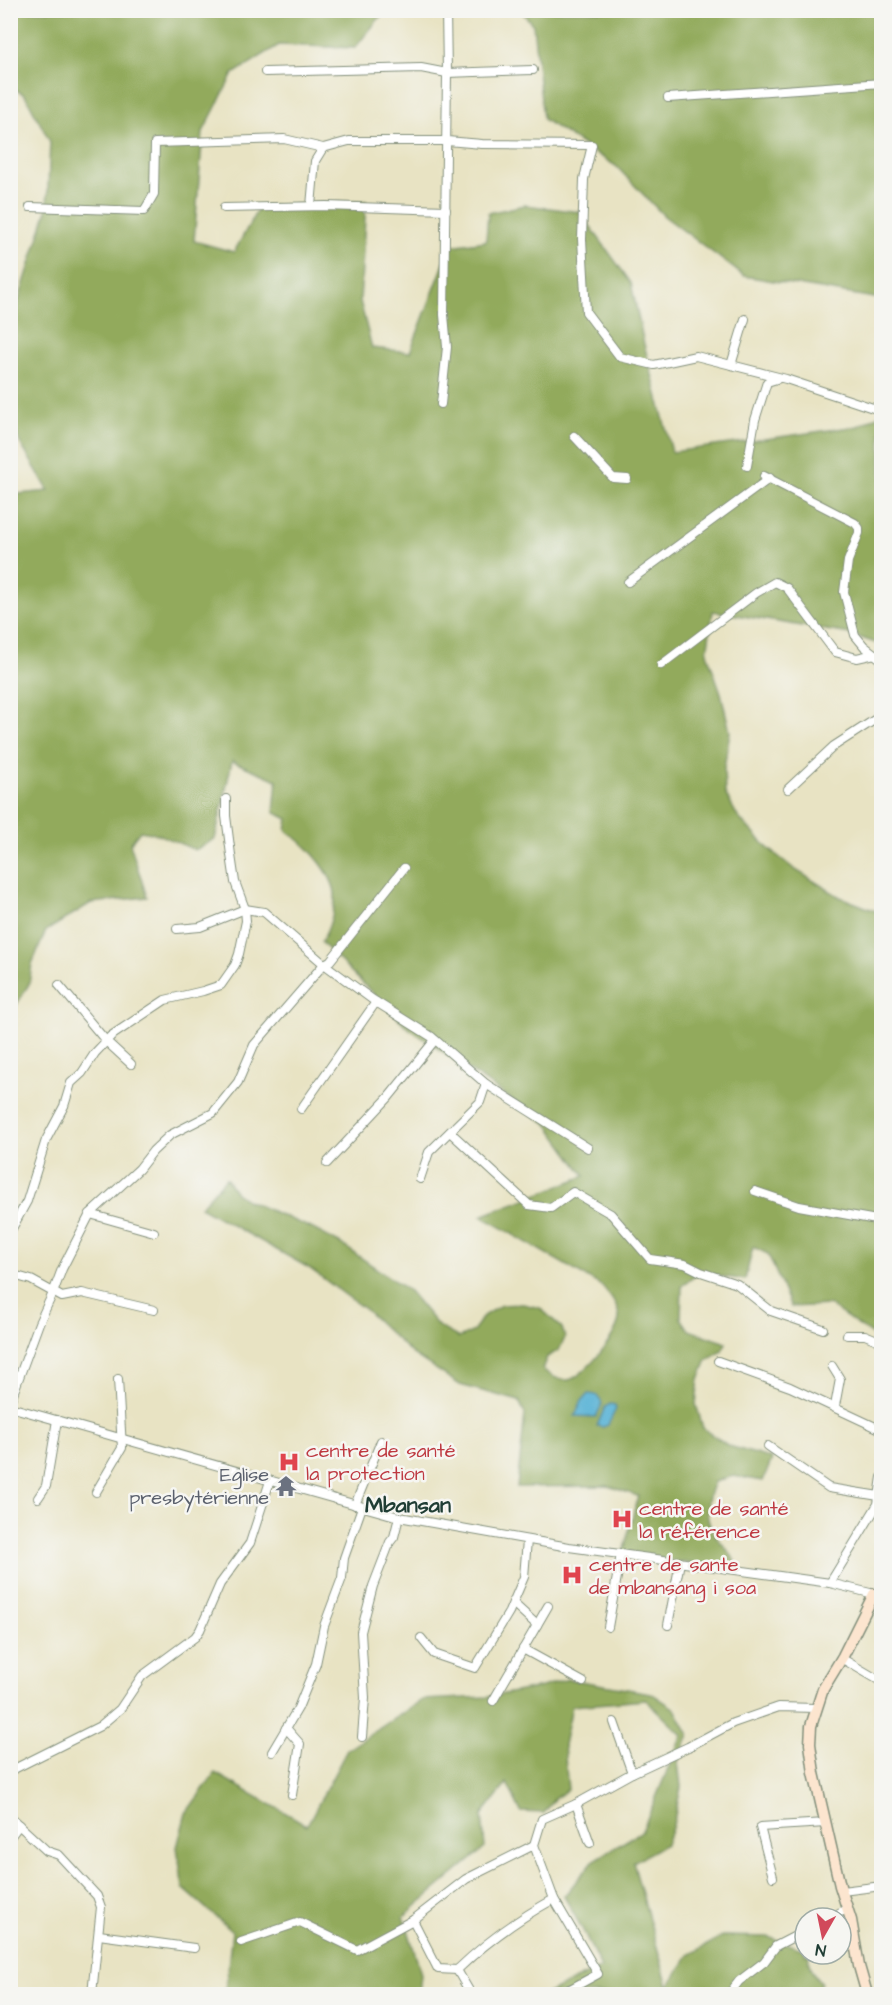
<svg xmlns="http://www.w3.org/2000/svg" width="892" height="2005" font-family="'Architects Daughter',sans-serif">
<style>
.forest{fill:#92aa5c;stroke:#587448;stroke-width:1.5}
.water{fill:#59b2d6;stroke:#3c7885;stroke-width:1.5}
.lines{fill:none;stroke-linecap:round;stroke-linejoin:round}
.street-casing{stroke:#84907c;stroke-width:10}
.secondary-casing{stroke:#84907c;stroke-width:13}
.street{stroke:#fff;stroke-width:8}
.secondary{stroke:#fce5cf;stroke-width:10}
.labels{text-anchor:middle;stroke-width:5;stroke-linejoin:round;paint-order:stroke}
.health-label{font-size:20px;fill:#be3a42;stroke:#f6f6f2;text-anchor:start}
.worship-label{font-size:20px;fill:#5b616d;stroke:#f6f6f2;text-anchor:end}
.quarter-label{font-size:22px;font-weight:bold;fill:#1f3d34;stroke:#f6f6f2}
</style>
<rect width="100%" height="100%" fill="#f6f6f2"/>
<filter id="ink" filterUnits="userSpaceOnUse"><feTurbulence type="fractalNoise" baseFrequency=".0167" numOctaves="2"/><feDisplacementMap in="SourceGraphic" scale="12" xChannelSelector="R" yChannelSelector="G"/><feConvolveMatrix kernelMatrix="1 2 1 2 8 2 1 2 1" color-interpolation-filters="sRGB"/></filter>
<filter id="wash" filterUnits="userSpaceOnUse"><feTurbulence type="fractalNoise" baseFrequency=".008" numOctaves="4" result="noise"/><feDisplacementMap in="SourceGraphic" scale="24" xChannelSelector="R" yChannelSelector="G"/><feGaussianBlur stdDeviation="1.35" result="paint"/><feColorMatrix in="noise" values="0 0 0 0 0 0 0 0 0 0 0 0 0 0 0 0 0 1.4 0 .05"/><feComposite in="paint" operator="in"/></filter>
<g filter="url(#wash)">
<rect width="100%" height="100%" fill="#e8e3c3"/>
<g class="forest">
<path d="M11,11h374l-30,37 -76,-3 -46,29 -30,58 -9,109 40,11 25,-45 107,-6 -6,100 12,47 38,4 41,-106 35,-5 2,-28 37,-8 55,7 51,71 13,61 28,108 186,-26 23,-12v231l-31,-11 -137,-23 -6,42 14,40 9,39 -6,36 1,25 13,24 30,31 26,21 46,28 41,16v428l-52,-36 -38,2 -23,-53 -15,-7 -8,33 -45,-7 -18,12 -1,33 8,12 37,13 -5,9 -14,8 -8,19 -3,25 7,24 26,18 43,13 -9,22 -30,-5 -19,6c-8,18 -11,37 2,54 11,16 16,14 22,35l-115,-18 15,-57 -30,-10 -91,1 8,-73 -6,-13 -59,-16 -49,-32 -44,-42 -58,-43 -109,-61 26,-29 10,15 10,7 65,28 30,16 68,47 30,36 20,11 15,-7 9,-15 18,-11 22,-1 17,4 22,20 3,10 -6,12 -12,7 -5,12c8,6 16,12 26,11 16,-2 53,-48 51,-65 -2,-11 -10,-20 -17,-29l-121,-70 104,-40 -37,-51 -141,-98 -86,-85c8,-11 17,-40 13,-54 -7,-23 -30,-45 -48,-58l2,-11 -14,-7 3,-32 -45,-19 -17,78 -20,11 -37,-16 -18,-3 -10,13 17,53 -56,6 -45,28 -14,33 -3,20 -18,30v-522l7,2 31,-3 -29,-48 -9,-24 -1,-91 37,-118 3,-68 -25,-47 -14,-8z"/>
<polygon points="521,11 881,11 881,299 744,276 664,216 616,166 543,119 533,25"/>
<path d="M568,1679l83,14 24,16 14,26 -11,27 3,25 -8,38 -7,19 -33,18 35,124 21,-31 34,-19 45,1 37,13v4h4c-2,13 4,19 12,29l-9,11h-266l55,-26 -16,-34 -21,-38 29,-35 49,-30 40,-96 -36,-35 -74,6 -8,39 4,45 -13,8 -11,15 -23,-1 -14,-29 -25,32 3,33 -81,68 17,58 -2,20h-194l7,-63 -49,-43 -6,-41 9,-34 29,-40 92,52 40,-75 75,-50 66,-3 54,-10z"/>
</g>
<g class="water">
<path d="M588,1394c8,0 12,2 14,10l-6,13 -21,-1 7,-15z"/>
<polygon points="610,1404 615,1405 616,1409 608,1425 603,1427 597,1426 605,1407"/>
</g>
</g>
<g filter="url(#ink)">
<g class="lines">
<defs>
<g id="street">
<polyline points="265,72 421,68 447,73 533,70"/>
<polyline points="668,98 882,83"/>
<polyline points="311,206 315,161 323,148 349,141 447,141 482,144 592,145 584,179 582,239 586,312 620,357 654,365 696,356 786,379 882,411"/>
<polyline points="30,207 144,211 154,194 155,143 284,139 323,148"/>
<polyline points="224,208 326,206 446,210"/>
<polyline points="731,365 745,319"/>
<polyline points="441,404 447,347 444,315 447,73 446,10"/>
<polyline points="574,436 613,478 627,479"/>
<polyline points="747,466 755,420 767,382 780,378"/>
<polyline points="764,476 855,523 859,528 859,533 848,561 844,592 855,635 864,646 882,660"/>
<polyline points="628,582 770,478"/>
<polyline points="661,665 756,593 775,582 787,588 835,652 857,658 875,654"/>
<polyline points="788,789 834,746 882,715"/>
<polyline points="177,929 200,927 245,909 264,912 324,964 373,1000 432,1037 486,1084 588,1148"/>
<polyline points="59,985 106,1041 131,1064"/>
<polyline points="301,1109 376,1002"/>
<polyline points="450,1132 529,1205 551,1208 573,1192 611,1214 650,1259 685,1264 701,1272 737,1284 771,1311 823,1329"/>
<polyline points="327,1163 388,1098 435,1040"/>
<polyline points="420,1179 429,1152 480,1102 486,1084"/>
<polyline points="755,1191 799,1206 882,1221"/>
<polyline points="90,1214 154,1232"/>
<polyline points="10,1232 27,1201 46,1140 64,1106 71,1083 82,1073 95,1053 111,1036 165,1000 203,991 221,985 235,965 239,954 246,921 245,909 235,882 231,855 226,816 226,799"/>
<polyline points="10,1274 31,1280 62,1297 82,1293 154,1310"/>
<polyline points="847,1335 865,1335 882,1342"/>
<polyline points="718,1361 790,1387 882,1430"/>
<polyline points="832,1366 840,1379 835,1406"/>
<polyline points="10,1402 39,1323 53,1293 62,1269 90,1214 139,1169 153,1151 170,1135 213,1113 238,1082 254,1045 324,964 330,961 404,868"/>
<polyline points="10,1407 399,1517 569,1547 830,1583 874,1594"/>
<polyline points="768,1446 829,1488 879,1496"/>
<polyline points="96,1492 122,1448 118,1379"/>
<polyline points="38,1498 46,1486 57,1420"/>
<polyline points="355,1505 381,1441"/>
<polyline points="830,1583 878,1504 882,1477"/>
<polyline points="513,1603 537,1625"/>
<polyline points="668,1625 680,1562"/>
<polyline points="608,1627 621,1554"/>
<polyline points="421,1638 434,1654 475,1668 509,1612 524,1577 527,1540"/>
<polyline points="523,1649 583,1682"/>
<polyline points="841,1658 882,1682"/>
<polyline points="493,1701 548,1606"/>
<polyline points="614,1722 632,1773"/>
<polyline points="286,1728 300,1744 292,1795"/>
<polyline points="362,1737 365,1698 361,1632 373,1586 390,1542 394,1537 399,1517"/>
<polyline points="272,1752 298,1708 316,1664 324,1626 342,1578 344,1558 362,1507"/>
<polyline points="10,1771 100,1726 120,1709 142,1676 195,1637 200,1630 220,1584 250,1543 270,1481"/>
<polyline points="576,1804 590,1843"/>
<polyline points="10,1817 47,1851 59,1855 97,1896 101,1907 92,1994"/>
<polyline points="10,1837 19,1825"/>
<polyline points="773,1877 760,1827 826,1823"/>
<polyline points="842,1891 882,1886"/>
<polyline points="830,1918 848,1908"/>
<path d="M413,1920l25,49 19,1c29,-28 61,-51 97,-71"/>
<polyline points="99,1935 194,1948"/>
<polyline points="241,1942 300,1922 357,1950 413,1920 466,1879 534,1845"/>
<polyline points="457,1970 471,1994"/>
<polyline points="561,1994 598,1974 554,1899 534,1845 542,1819 576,1804 632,1773 688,1747 733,1723 779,1707 815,1708"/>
<polyline points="729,1994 739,1981 764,1962 776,1946 805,1931"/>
</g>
<polyline id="secondary" points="867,1994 859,1966 851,1920 840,1886 814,1773 810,1744 811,1726 823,1689 843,1656 874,1594 882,1596"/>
</defs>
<use href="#street" class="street-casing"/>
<use href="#secondary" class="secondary-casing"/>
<use href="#street" class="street"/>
<use href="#secondary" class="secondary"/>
</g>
</g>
<defs>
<symbol id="hospital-bare" viewBox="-9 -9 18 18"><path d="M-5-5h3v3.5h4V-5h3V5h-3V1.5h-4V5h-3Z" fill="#e0444e" stroke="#f6f6f2" stroke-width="2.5" paint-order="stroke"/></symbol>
<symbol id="temple-bare" viewBox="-9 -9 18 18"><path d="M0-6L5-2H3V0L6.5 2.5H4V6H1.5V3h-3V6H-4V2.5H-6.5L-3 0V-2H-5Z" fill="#6b7280" stroke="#f6f6f2" stroke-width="2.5" paint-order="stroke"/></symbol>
</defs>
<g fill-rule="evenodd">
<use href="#hospital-bare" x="274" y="1447" width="30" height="30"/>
<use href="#temple-bare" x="271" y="1471" width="30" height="30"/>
<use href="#hospital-bare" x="607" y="1504" width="30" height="30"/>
<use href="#hospital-bare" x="557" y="1560" width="30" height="30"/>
</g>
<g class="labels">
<g class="health-label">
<text x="306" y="1457">centre de santé<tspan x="306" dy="23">la protection</tspan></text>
<text x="639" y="1515">centre de santé<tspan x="639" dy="23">la référence</tspan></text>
<text x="589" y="1571">centre de sante<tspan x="589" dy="23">de mbansang i soa</tspan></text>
</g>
<g class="worship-label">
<text x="269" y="1481">Eglise<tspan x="269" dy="23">presbytérienne</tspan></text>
</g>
<g class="quarter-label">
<text x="408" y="1512">Mbansan</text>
</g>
</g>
<rect width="892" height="2005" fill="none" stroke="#f6f6f2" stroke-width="36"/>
<g transform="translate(823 1936) rotate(189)"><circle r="28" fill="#f6f6f2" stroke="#a0aca6" stroke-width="1.5"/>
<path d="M0-4.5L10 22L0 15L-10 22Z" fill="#d1495b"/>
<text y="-9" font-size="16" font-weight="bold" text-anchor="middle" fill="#1f3d34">N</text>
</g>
</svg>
